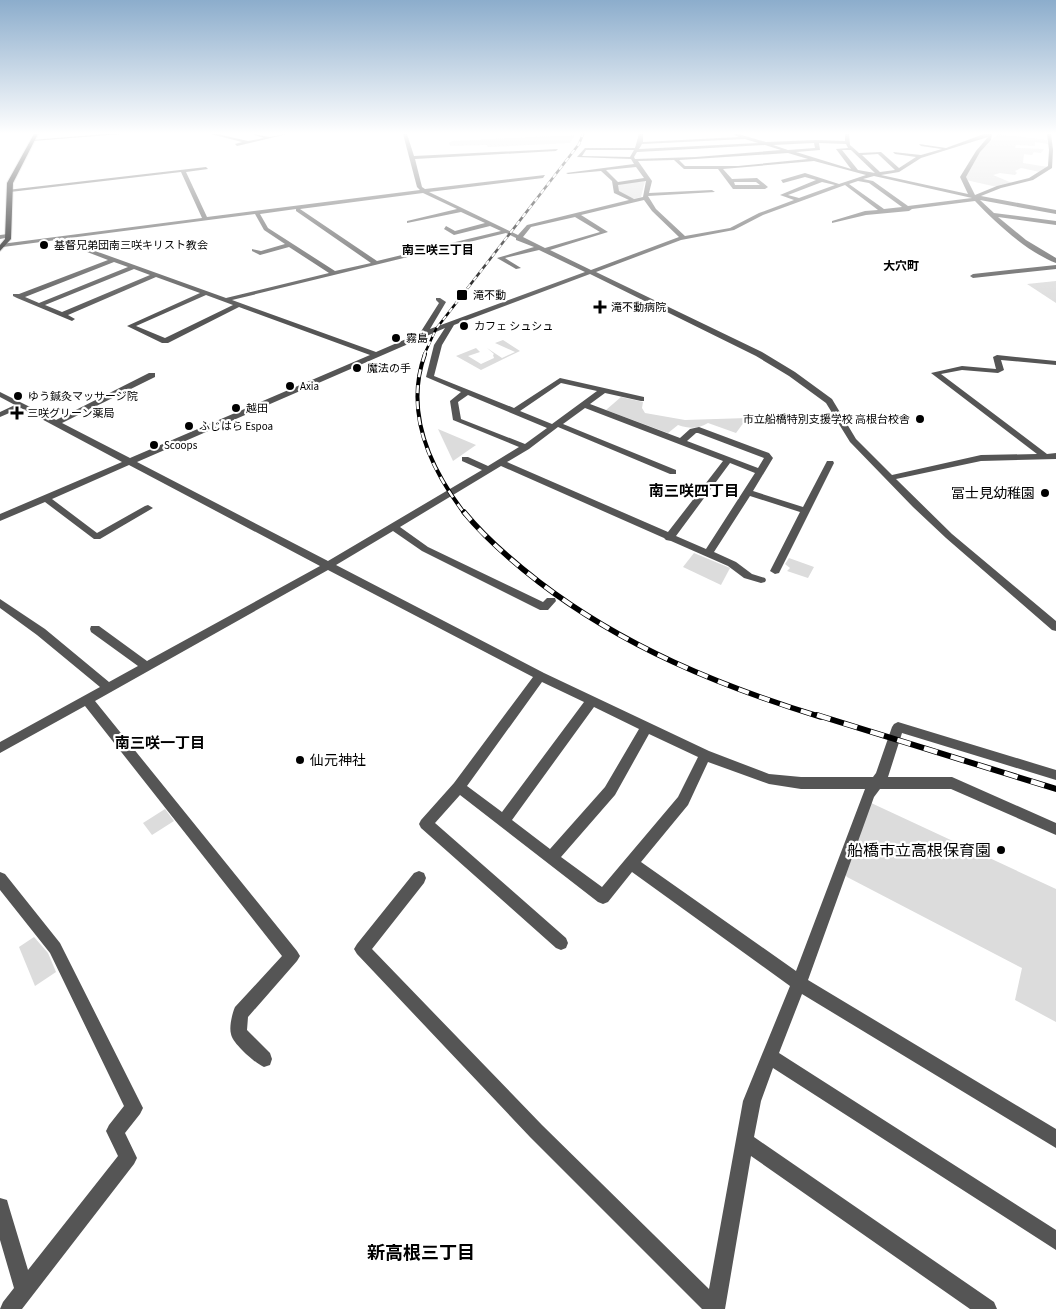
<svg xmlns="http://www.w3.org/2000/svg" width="1056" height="1309" font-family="'Source Sans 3','Noto Sans JP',sans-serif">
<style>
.green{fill:#dcdcdc}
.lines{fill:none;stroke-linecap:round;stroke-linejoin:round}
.major-casing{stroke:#dbdbdb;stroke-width:2}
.minor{fill:#555;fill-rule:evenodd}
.major{fill:#000;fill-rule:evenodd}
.rail-far3-casing{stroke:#000;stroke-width:2.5}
.rail-far2-casing{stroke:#000;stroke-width:4}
.rail-far1-casing{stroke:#000;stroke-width:5.5}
.rail-casing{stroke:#000;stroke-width:6}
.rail-far3{stroke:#fff;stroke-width:2;stroke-dasharray:5;stroke-linecap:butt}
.rail-far2{stroke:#fff;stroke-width:2.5;stroke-dasharray:8;stroke-linecap:butt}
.rail-far1{stroke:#fff;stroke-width:4;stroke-dasharray:11;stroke-linecap:butt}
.rail{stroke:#fff;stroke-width:4.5;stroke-dasharray:14;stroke-linecap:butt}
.poi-dot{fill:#000;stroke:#fff;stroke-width:2}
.labels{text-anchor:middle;stroke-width:4.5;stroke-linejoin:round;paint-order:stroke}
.far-poi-label{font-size:11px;fill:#000;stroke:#fff;text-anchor:start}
.far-neighbourhood-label{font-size:12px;font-weight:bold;fill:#000;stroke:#fff}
.poi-label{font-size:14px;fill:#000;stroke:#fff;text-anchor:end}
.neighbourhood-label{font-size:15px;font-weight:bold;fill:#000;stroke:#fff}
.near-poi-label{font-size:16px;fill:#000;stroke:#fff;text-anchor:end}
.near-neighbourhood-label{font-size:18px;font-weight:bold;fill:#000;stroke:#fff}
</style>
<rect width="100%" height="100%" fill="#fff"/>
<g class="green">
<polygon points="998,134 1047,140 1048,144 1035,142 1035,146 1016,145 1015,148 1044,149 1041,153 1034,152 1032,155 1024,154 1023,163 1048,167 1040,172 1021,168 1015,171 1017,173 1015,175 1000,173 993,175 1012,183 997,187 966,180 966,177 979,152"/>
<polygon points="575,135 570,143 488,147 487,145 450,146 449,143 452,141"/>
<polygon points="645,181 641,197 632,199 619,192 617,184"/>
<polygon points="1056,281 1056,303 1027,284"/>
<polygon points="503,340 520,351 481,370 456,356 476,348 480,352 468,356 481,364 494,358 493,355 494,354 487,348 502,358 515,352 495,343"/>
<path d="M621,397l22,5 -1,6 3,5 40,7 62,-2 -11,15 -28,-10c-11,6 -18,6 -30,2l-10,8 -62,-23z"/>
<polygon points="438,429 476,445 453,461"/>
<polygon points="694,553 730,568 721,585 683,567"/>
<polygon points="789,558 814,567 808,578 787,571 790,568 785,564"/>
<polygon points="869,802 1056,889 1056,1022 1015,1000 1022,968 847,877 844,872"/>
<polygon points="165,809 174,821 152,835 143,823"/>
<polygon points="34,937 48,953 56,972 35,986 19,947"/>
</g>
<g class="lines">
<defs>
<polygon id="major" points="34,134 38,134 13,183 11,239 0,251 0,245 5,239 7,183"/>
</defs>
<use href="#major" class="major-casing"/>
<g class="minor">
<polygon points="107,134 121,134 33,141 31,140"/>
<polygon points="211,134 217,134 248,141 264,138 252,134 270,137 287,134 237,146 235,144 242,142"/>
<path d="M403,134h4l7,22 144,-7 -2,2 -141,8 7,28 3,2 120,-14 -2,3 -114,14 89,43 9,-10 102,-25 -15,-7 -2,-12 -11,-10 -33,3 -2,-1 68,-9 -3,-5 -54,-2 8,-9h50l4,-14h4v8l96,-5 -6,-3h5l28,8 50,-2 29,1v-7h4l1,11 9,8 22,-1 18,16 17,-11 -21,-3 -2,-2 28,3 21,-6 -21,-3 -2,-2 27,4 38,-14h8l-1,6 -11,12 -14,25 9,18 22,-9 32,-8 19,-12 1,-16 -2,-16h4l2,16 -1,18 -19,12 -32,8 -20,8 75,14v4l-76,-14 14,13 62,8v4l-58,-8 28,23 30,18v5c-29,-11 -60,-40 -81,-62l-63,8 -3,2 -43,4 -34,8v-2l33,-10 13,-1 -33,-25 -82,30 -29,15 -53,10 -85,32 166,80 33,20 37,27 24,40 36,36 89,-20 56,-1 -106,-81 31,-7 34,3 -3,-12 4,-2 59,6v4l-55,-5 3,10 -6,3 -36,-3 -21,4 106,80 9,-1v6l-75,2 -85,18 56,55 104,87v10l-4,-1 -106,-92 -33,-31 -63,-65 -24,-39 -37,-27 -33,-20 -166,-82 -136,51 -12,20 -8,31 80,32 46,-30 84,19v4h-3l-36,-8 -15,11 90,34 10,-9 9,-2 70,26 4,5 -20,33 50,16 23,-44 1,-2h6l1,2 -55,110 -4,1 -5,-3 30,-59 -50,-16 -36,56 22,10 16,12 13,4 1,2 -1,2 -4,1 -17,-5 -16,-12 -57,-25 -5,-1 -2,-2 -163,-72 -101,61 28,20 115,55 4,-4h8l1,3 -8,9h-8l-118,-59 -29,-20 -57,34 208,108 165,78 60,23 32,3h72l3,-4 16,-46 2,-3 4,-2 158,48v10l-154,-47 -14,44h64l104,46v12l-105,-46h-71l-6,8 -66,183 248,149v19l-254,-154 -23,59 277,177v20l-283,-182 -12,33 -7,36 240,165 3,7h-27l-219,-153 -26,153h-23l-172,-172 -173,-183 -3,-5 3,-5 57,-71 5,-2 5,2 2,5 -2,5 -52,66 170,176 167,164 34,-188 47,-115 -158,-114 -24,30 -5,2 -5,-2 -138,-107 -25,28 131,115 2,5 -2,5 -5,2 -5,-2 -135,-120 -2,-4 2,-4 33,-37 79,-106 -205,-107 -233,131 202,250 3,5 -3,5 -49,56 -1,13 23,23 2,6 -2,6 -6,2c-8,-3 -32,-24 -33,-33 -2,-7 1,-20 4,-27l47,-51 -197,-250 -85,47v-11l100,-55 -63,-52 -37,-27v-9l45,30 64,53 29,-16 -47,-34 -1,-3 1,-3h8l48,35 173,-95 -191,-101 -77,34 45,34 48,-27 3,-1 5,3 -53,31h-6l-49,-37 -45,19v-7l122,-52 -101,-54 -21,9v-5l15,-7 -15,-8v-5l56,28 93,-47h6v4l-93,46 68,35 240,-103 -131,-48 -71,36h-6l-35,-17 73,-33 -44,-16 -88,38 7,4 -3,2 -55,-23 -4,-2v-2h6l89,-34 -52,-20 -53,7 -2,-1v-2l201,-26 -21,-46 -171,20 -3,-2 199,-23 2,2 -22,3 21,45 213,-27 -3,-3zM988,137l-12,14 -16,26 8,17 -87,-19 18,-3 22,-14zM745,139l13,4 -119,6 3,-5zM814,143l1,5 -27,2 -15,-5zM819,143l27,1 2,4 -12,1 15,20 -55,-17 24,-2zM765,145l16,5 -85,7 -61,2 -1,-2 3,-5zM586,150h48l-4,7 -48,-1zM842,150h9l24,23 -17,-3zM788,153l20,6 -70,7h-53l-6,-6zM878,154l17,16 -15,2 -18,-17zM674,160l10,9h34l15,20h32l3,-2 -11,-9 -25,1 -9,-10 91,-8 52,14 -27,9 -34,-11 -24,7 2,3 22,-6 11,3 -36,15 14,5 -35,13 -29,15 -45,8 -29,-27 -8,-13 67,-4 -3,-2 -63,3 3,-12 -14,-20zM636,167l8,11 -26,4 -12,-12zM874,176l98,22 -64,8 -35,-25 -10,-2zM646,181l-3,16 -9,2 -15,-8 -1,-6zM858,181l11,2 33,24 -18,2 -35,-25zM734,182h22l4,3h-25zM822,182l13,3 -36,13 -11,-3zM423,193l34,16 -50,12v2l54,-11 24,11 -30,8 -9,-5 -2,3 10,6 36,-9 11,5 -124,30 -77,-52zM644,200l8,11 27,26 -88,33 -41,-20 58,-18 -27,-17zM296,209v2l75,52 -36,8 -67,-43 -8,-14zM255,214l9,16 21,14 -24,7 -9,-2v2l8,4 29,-8 40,26 -103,25 -164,-59zM575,217l25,15 -55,16 -22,-11 8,-10zM506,233l10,5v2l18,7 -37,11 19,11 5,-1 -16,-10 34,-8 46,22 -155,57 16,-27 -6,-4h-4v2l3,3 -19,30 -44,19 -144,-52zM114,262l14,5 -89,36 -14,-6zM134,269l16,6 -88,37 -17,-7zM206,295l27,10 -68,33 -29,-12zM445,328l-11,17 -8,32 35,15 -11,9 3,19 66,27 -31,19 -20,-9h-6v4l20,9 -154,91 -191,-99zM561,383l36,8 -45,33 -32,-13zM468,395l79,33 -22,16 -64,-25 -3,-17zM585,408l138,53 -55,71 -161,-70 22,-13 29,-22 112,47h6v-4l-113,-46zM696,433h2l66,25 -6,10 -71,-27zM730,463l25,10 -49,76 -30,-13zM542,682l42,20 -82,110 -35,-26zM594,707l45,22 -34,58 -55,62 -38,-29zM649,734l49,23 -20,40 -76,90 -41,-30 54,-62zM708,762l61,22 32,5h64l-69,182 -155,-109 47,-57z"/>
<polygon points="8,234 10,237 0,239 0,235"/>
<polygon points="1056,265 1056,269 973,278 970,276 973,274"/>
<polygon points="0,872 5,874 60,943 143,1108 140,1114 125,1133 137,1158 134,1164 22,1309 0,1309 3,1302 14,1288 0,1240 0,1198 7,1200 9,1207 28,1270 118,1156 106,1131 109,1125 124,1106 50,953 0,890"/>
</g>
<use href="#major" class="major"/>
<defs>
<polyline id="rail-far3" points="424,355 436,329 579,144 583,134"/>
<path id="rail-far2" d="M425,354c-21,58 4,113 40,160"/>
<path id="rail-far1" d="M464,512c22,27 48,49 75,70 85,65 181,104 282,135"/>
<polyline id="rail" points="817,715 1056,789"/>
</defs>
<use href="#rail-far3" class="rail-far3-casing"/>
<use href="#rail-far2" class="rail-far2-casing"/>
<use href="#rail-far1" class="rail-far1-casing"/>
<use href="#rail" class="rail-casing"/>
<use href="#rail-far3" class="rail-far3"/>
<use href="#rail-far2" class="rail-far2"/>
<use href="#rail-far1" class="rail-far1"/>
<use href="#rail" class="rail"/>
</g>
<linearGradient id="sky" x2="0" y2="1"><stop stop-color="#8cadcc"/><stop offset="0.42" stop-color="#fff"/><stop offset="1" stop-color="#fff" stop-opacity="0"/></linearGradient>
<rect width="1056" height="317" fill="url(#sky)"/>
<g class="poi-dot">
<circle cx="44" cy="245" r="5"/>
<rect x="456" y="289" width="12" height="12" rx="2.5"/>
<path d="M597.5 299.5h5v5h5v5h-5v5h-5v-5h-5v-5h5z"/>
<circle cx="464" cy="326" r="5"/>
<circle cx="396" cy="338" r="5"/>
<circle cx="357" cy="368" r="5"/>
<circle cx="290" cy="386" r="5"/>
<circle cx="18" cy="396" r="5"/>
<circle cx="236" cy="408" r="5"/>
<path d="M14.5 405.5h5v5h5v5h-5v5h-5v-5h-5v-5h5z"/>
<circle cx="920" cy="419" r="5"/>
<circle cx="189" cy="426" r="5"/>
<circle cx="154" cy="445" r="5"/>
<circle cx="1045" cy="493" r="5"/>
<circle cx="300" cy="760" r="5"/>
<circle cx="1001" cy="850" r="5"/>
</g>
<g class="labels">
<g class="far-poi-label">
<text x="54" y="249">基督兄弟団南三咲キリスト教会</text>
<text x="473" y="299">滝不動</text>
<text x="611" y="311">滝不動病院</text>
<text x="474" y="330">カフェ シュシュ</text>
<text x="406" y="342">霧島</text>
<text x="367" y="372">魔法の手</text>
<text x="300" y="390">Axia</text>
<text x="28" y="400">ゆう鍼灸マッサージ院</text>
<text x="246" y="412">越田</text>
<text x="27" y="417">三咲グリーン薬局</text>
<text x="910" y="423" text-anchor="end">市立船橋特別支援学校 高根台校舎</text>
<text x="199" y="430">ふじはら Espoa</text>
<text x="164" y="449">Scoops</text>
</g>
<g class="far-neighbourhood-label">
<text x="438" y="254">南三咲三丁目</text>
<text x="901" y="270">大穴町</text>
</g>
<g class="poi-label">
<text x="1035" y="498">冨士見幼稚園</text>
<text x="310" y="765" text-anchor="start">仙元神社</text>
</g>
<g class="neighbourhood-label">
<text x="694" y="496">南三咲四丁目</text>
<text x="160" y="748">南三咲一丁目</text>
</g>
<g class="near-poi-label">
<text x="991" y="856">船橋市立高根保育園</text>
</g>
<g class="near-neighbourhood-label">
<text x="421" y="1259">新高根三丁目</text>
</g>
</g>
</svg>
